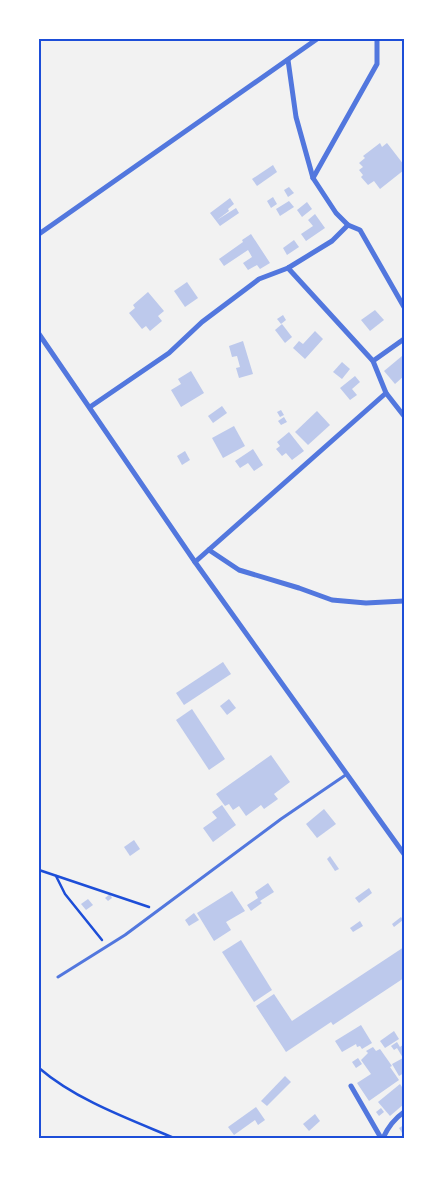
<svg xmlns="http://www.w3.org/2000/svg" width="443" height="1177" font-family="Inter,sans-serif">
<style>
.building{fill:#bdc9ec}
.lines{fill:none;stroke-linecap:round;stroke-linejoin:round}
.path{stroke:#1d4ed8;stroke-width:2.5}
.service{stroke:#5277de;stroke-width:3}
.minor{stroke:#5277de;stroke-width:5}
.neatline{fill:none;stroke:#1d4ed8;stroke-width:2}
</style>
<rect width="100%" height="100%" fill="#f2f2f2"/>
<g class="building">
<polygon points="380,143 382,147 387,143 404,165 404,170 380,189 374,181 368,185 361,177 363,175 359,170 363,167 359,163 365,158 363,156"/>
<polygon points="273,165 277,172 257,186 252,179"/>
<polygon points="289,187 294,193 288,197 284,190"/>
<polygon points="273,197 277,204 271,208 267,201"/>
<polygon points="230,198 234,204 228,209 229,211 217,220 236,208 239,213 220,226 210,213"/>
<polygon points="289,201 294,207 280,216 276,209"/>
<polygon points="307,202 312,209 302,217 297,210"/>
<polygon points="315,214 325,228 306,241 301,234 313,226 308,220"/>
<polygon points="251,234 270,263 260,269 257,265 248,270 243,263 252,257 248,250 224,266 219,259 243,242 242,240"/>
<polygon points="294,240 299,247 287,255 283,248"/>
<polygon points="187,282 198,298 185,307 174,291"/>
<polygon points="148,292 164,311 158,316 162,321 150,331 146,326 142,329 129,313 135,308 133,305"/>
<polygon points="375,310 384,320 370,331 361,320"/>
<polygon points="283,315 286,320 281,324 277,319"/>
<polygon points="282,324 292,337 285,343 275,330"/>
<polygon points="315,331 323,339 305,359 293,348 299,341 303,344"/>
<polygon points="243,341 253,374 239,378 236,368 240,367 237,356 232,357 229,346"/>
<polygon points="402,356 404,360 404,376 395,384 384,371"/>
<polygon points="342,362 350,369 342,379 333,372"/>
<polygon points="191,371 204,393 181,407 171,390 181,384 178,379"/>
<polygon points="355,376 360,382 352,389 357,395 350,400 340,388"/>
<polygon points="222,406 227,413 213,423 208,416"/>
<polygon points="281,410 284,415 280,417 277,412"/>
<polygon points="317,411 330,425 308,445 295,432"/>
<polygon points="284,417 287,422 281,425 278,421"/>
<polygon points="234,426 245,446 223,458 212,438"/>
<polygon points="289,432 304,451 292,460 286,453 282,456 276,449 280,446 277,442"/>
<polygon points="253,449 263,465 254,471 248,463 240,468 235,461"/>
<polygon points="185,451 190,460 182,465 177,456"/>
<polygon points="223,662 231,674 184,705 176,693"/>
<polygon points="229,699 236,708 227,715 220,706"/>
<polygon points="192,709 225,759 209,770 176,720"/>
<polygon points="271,755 290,782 274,794 278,799 264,809 261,805 246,816 239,806 233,810 229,804 225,806 216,794"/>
<polygon points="222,805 236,825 213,842 203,828 217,818 212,812"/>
<polygon points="324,809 336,824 317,838 306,824"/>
<polygon points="134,840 140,849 130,856 124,847"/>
<polygon points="330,856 339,869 335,871 327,859"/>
<polygon points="268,883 274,892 260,901 262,903 251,911 247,905 258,898 255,892"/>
<polygon points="369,888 372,893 359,903 355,898"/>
<polygon points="232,891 245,911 226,922 231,930 214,941 197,913"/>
<polygon points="110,894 112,898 108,901 105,898"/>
<polygon points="88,899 93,905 86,910 81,904"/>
<polygon points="194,913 199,920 189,926 185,920"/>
<polygon points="401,917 403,920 394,927 392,924"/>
<polygon points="360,921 363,926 353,932 350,928"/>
<polygon points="241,940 272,990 254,1002 222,952"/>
<polygon points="404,947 404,971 403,972 404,978 333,1025 331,1022 286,1052 256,1006 274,994 292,1021"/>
<polygon points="361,1025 372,1043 362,1049 360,1046 357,1047 356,1044 342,1052 335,1041"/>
<polygon points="394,1031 399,1039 385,1048 380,1041"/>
<polygon points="397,1042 400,1047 404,1044 404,1073 399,1076 392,1064 403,1058 397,1048 394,1050 391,1046"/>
<polygon points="373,1047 376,1051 380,1049 392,1066 390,1067 399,1080 369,1101 357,1083 371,1074 361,1060 368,1053 366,1051"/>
<polygon points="358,1058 362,1064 356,1068 352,1062"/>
<polygon points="285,1076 291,1082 267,1106 261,1101"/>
<polygon points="400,1084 404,1090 404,1104 390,1116 378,1102"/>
<polygon points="256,1107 265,1120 258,1125 255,1120 234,1135 228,1127"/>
<polygon points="381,1108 384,1112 379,1116 376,1112"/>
<polygon points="315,1114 320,1121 309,1131 303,1124"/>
<polygon points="404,1125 404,1132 402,1133 399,1128"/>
</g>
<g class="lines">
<g class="path">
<polyline points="39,870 149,907"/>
<polyline points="56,876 65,894 102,940"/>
<path d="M39,1068c37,32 90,51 135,70"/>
</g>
<polyline class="service" points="58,977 125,935 281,819 347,774"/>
<g class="minor">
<polyline points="288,60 296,117 313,178 336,213 348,225 360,230 404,307"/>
<polyline points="313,178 377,64 377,39"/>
<polyline points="39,234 317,39"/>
<polyline points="39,334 195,562 404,854"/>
<polyline points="373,361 404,339"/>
<polyline points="386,393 404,416"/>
<polyline points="90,407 169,353 202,322 259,279 288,268 332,241 348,225"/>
<polyline points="209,550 239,570 299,588 332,600 366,603 404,601"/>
<polyline points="195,562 386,393 373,361 288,268"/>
<polyline points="351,1086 381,1138"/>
<path d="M383,1138c5,-11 11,-19 21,-26"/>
</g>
</g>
<rect width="443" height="1177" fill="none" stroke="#ffffff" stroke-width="80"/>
<rect x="40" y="40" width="363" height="1097" class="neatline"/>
</svg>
